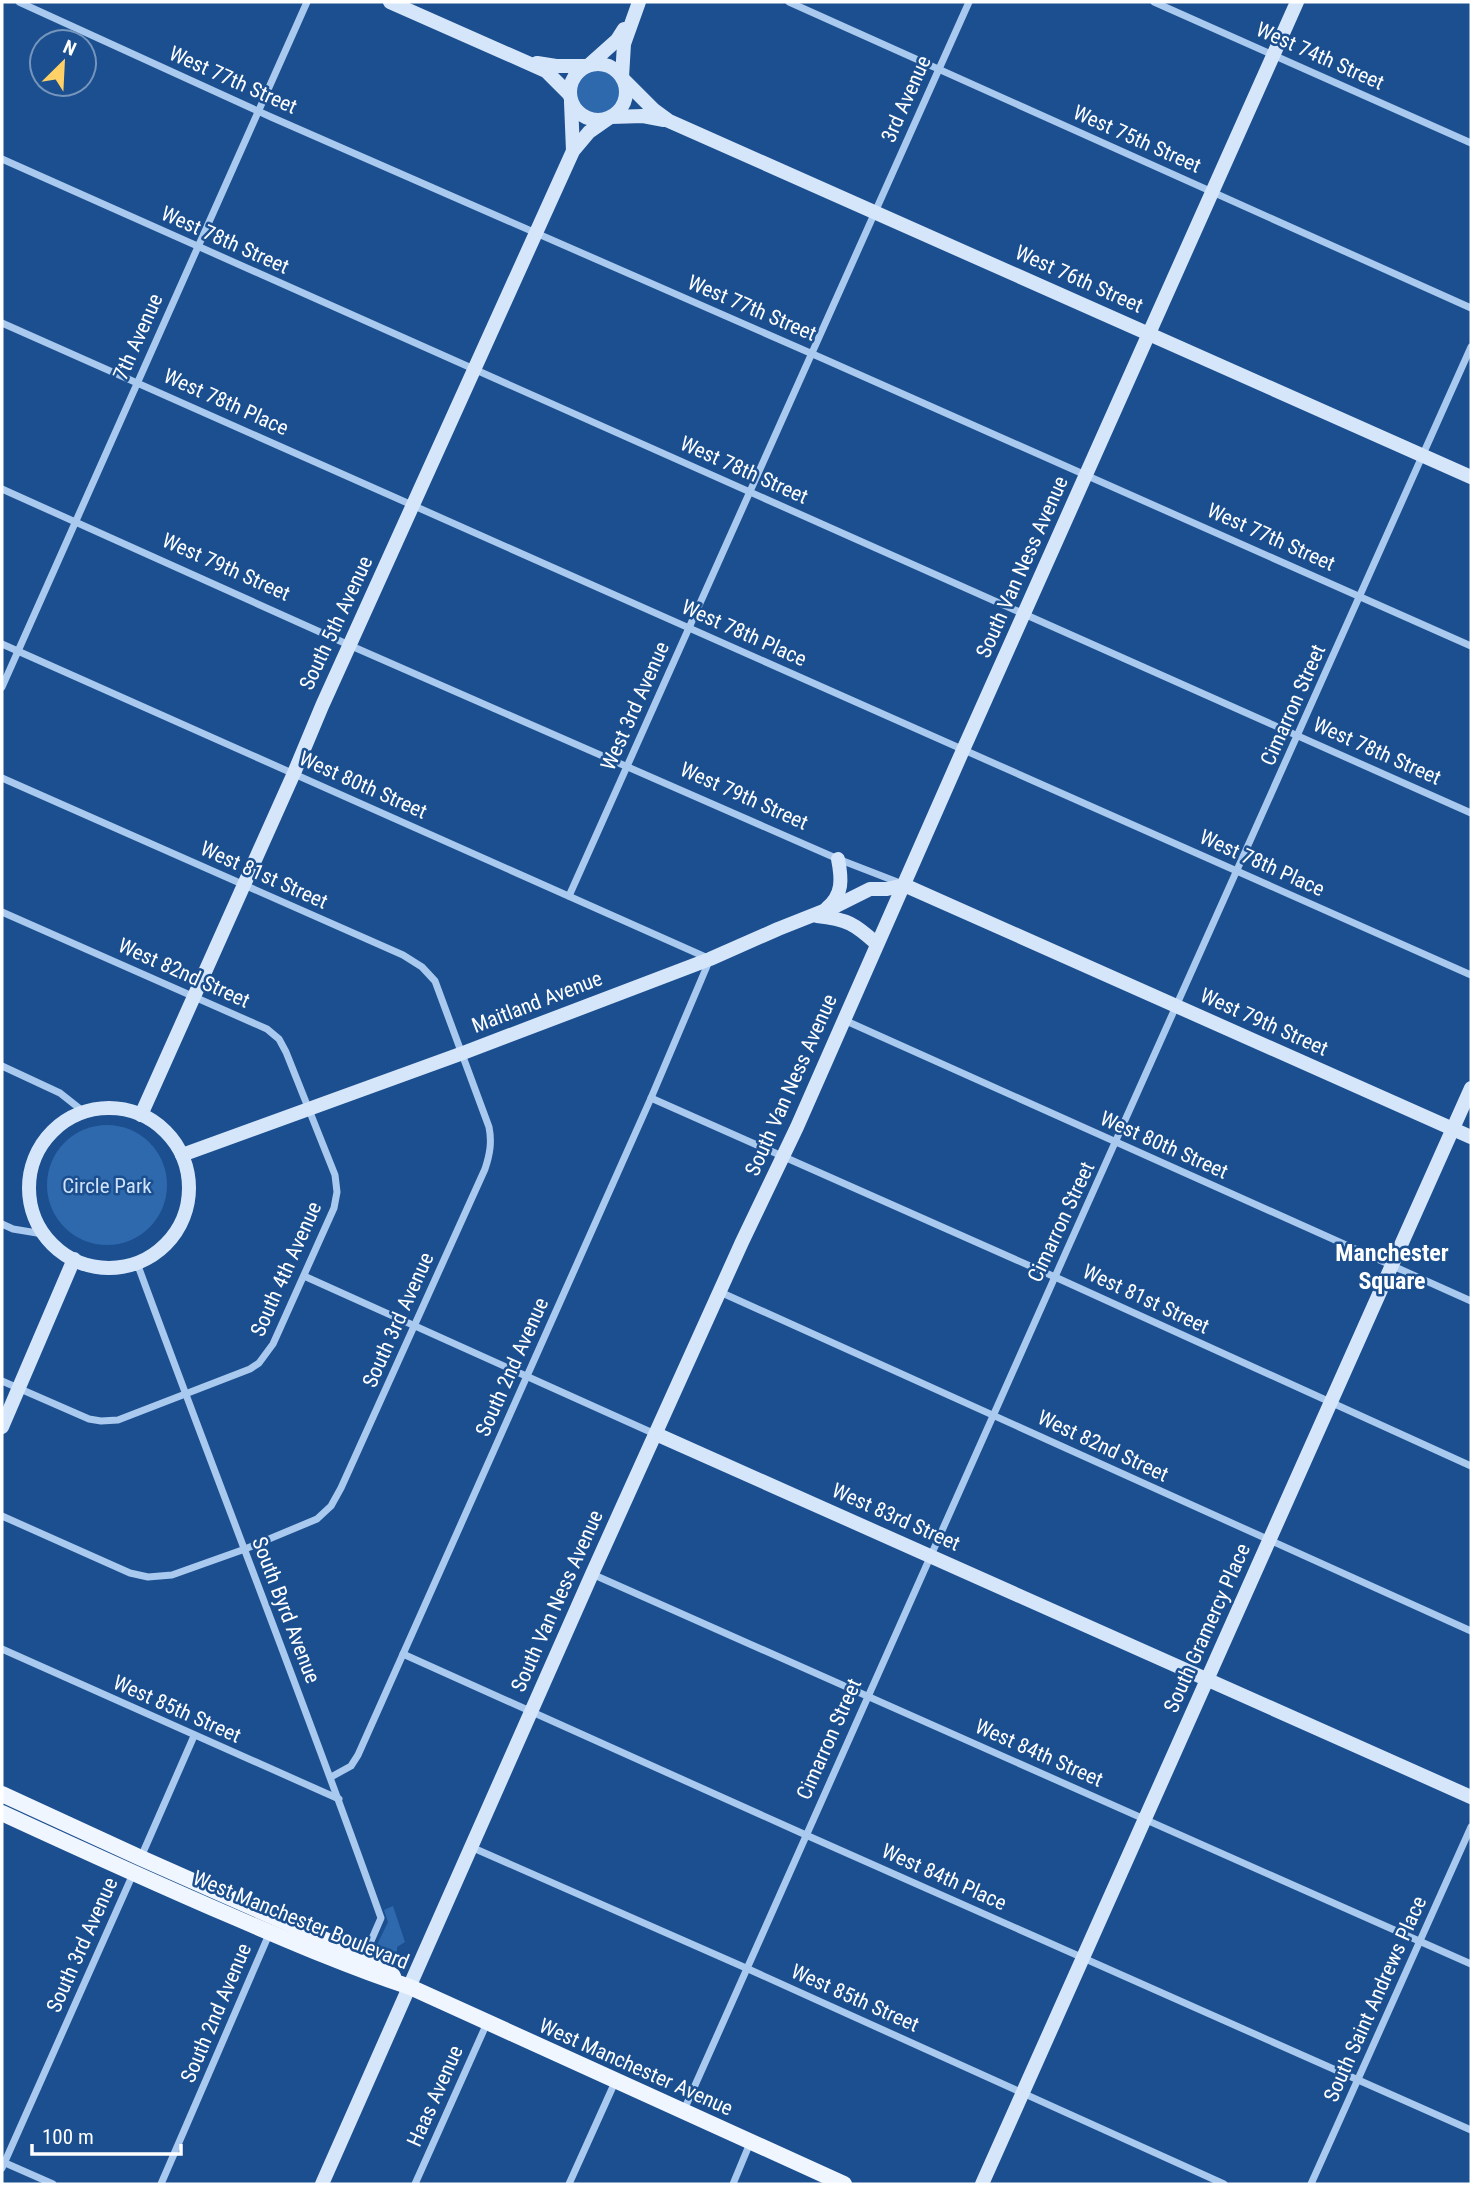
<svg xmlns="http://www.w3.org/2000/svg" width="1473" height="2186" font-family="'Roboto Condensed',sans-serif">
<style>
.green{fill:#2e69ad}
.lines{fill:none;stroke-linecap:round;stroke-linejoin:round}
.street{stroke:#a9c9ee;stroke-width:7}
.secondary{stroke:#d6e6fa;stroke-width:14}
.primary{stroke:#f0f6ff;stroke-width:16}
.labels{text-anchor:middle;stroke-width:5;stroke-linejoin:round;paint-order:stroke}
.street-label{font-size:21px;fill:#fff;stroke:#1b4f8f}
.park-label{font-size:21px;fill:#cfe3fa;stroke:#1b4f8f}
.quarter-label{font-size:24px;font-weight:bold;fill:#fff;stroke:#1b4f8f}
</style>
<rect width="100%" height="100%" fill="#1b4f8f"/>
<g class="green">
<circle cx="598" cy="91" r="22"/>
<circle cx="107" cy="1185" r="60"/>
<polygon points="393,1906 405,1942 397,1947 397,1951 391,1959 375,1949 388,1922 384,1910"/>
</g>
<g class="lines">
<g class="street">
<polyline points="19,2 271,117 824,359 1471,646"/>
<polyline points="789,2 1471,308"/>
<polyline points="1154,2 1471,143"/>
<polyline points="2,159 1471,813"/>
<polyline points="2,323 1471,975"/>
<polyline points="2,489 349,645 838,859 900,883"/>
<polyline points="2,644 710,959 651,1098 358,1755 351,1766 331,1777"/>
<polyline points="2,687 307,2"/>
<path d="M2,778l401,177 19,12 13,14 54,146c3,15 1,27 -4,42l-144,319 -10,18 -14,13 -72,30 -73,26 -24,2 -18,-4 -128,-57"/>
<polyline points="569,896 969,2"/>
<polyline points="2,912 267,1029 279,1039 286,1052 335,1175 337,1192 334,1208 273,1344 259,1363 250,1369 118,1420 101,1421 89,1419 2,1381"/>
<polyline points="844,1020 1471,1301"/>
<polyline points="2,1066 60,1093 84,1112"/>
<polyline points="651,1098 1055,1277 1471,1466"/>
<polyline points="2,1224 13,1229 43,1234"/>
<path d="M137,1263c80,218 166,435 244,655l-17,39"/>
<polyline points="304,1276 655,1434"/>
<polyline points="720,1292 1471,1631"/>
<polyline points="592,1574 1471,1964"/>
<polyline points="2,1649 339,1799"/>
<polyline points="403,1654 806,1835 1471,2130"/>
<polyline points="471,1847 746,1968 1224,2184"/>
<polyline points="141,1857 194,1736"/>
<path d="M684,2110c258,-589 527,-1175 787,-1763"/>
<polyline points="3,2162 53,2184"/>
<polyline points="2,2168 133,1874"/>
<polyline points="161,2184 270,1932"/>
<polyline points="415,2184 487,2023"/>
<polyline points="569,2184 615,2082"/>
<polyline points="733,2184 750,2143"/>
<polyline points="1311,2184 1471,1827"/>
</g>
<g class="secondary">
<polyline points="390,2 546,71 570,95"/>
<polyline points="537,63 556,66 587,66"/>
<circle cx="598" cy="92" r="28"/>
<polyline points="589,65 617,40 624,29"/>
<polyline points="622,77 624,44 639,2"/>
<polyline points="624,80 654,110 669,121 1471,477"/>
<polyline points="571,102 573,151"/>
<polyline points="611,117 643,116 664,120"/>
<path d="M827,908c16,-13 15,-29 11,-49"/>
<path d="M817,916c30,3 38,8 60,28"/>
<circle cx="109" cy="1188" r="80"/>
<polyline points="141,1115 294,773 322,706 573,151 589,132 609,118"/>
<polyline points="182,1155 463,1053 710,959 778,929 836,906 870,889 887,889 904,885 1471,1137"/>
<polyline points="2,1427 74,1259"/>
<polyline points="656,1434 1471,1797"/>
<polyline points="322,2184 592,1574 742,1242 797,1127 963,750 1297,2"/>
<polyline points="982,2184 1471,1088"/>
</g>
<g class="primary">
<polyline points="2,1794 141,1858 364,1957 393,1976"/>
<path d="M2,1813c78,36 155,71 234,105 58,25 114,49 174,69l434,197"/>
</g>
</g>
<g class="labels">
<g class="street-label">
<text transform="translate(1320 56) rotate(24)" y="7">West 74th Street</text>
<text transform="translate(233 80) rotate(24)" y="7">West 77th Street</text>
<text transform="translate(906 99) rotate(-66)" y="7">3rd Avenue</text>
<text transform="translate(1137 139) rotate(24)" y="7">West 75th Street</text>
<text transform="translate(225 240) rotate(24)" y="7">West 78th Street</text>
<text transform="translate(1079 279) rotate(24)" y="7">West 76th Street</text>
<text transform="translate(752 308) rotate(23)" y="7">West 77th Street</text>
<text transform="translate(138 337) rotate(-66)" y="7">7th Avenue</text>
<text transform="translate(226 402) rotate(24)" y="7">West 78th Place</text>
<text transform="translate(744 470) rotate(24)" y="7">West 78th Street</text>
<text transform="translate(1271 537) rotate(24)" y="7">West 77th Street</text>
<text transform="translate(226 567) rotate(24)" y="7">West 79th Street</text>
<text transform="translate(1022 567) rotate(-66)" y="7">South Van Ness Avenue</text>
<text transform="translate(336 623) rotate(-65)" y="7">South 5th Avenue</text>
<text transform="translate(744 633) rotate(24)" y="7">West 78th Place</text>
<text transform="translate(1293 705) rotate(-66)" y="7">Cimarron Street</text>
<text transform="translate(635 706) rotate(-66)" y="7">West 3rd Avenue</text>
<text transform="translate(1377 751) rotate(24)" y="7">West 78th Street</text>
<text transform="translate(363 785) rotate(24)" y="7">West 80th Street</text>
<text transform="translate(744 796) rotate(24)" y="7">West 79th Street</text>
<text transform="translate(1262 863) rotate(24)" y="7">West 78th Place</text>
<text transform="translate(264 875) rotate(24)" y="7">West 81st Street</text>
<text transform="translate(184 973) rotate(24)" y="7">West 82nd Street</text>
<text transform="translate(537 1002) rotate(-21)" y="7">Maitland Avenue</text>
<text transform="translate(1264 1022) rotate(24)" y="7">West 79th Street</text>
<text transform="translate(791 1085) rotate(-66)" y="7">South Van Ness Avenue</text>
<text transform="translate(1164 1145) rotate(24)" y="7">West 80th Street</text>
<text transform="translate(1061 1222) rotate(-65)" y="7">Cimarron Street</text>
<text transform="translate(286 1269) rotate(-66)" y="7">South 4th Avenue</text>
<text transform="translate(1146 1299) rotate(25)" y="7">West 81st Street</text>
<text transform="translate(398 1320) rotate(-66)" y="7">South 3rd Avenue</text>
<text transform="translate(512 1367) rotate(-66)" y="7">South 2nd Avenue</text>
<text transform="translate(1103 1446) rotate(25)" y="7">West 82nd Street</text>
<text transform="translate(896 1517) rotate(24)" y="7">West 83rd Street</text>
<text transform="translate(557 1601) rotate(-66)" y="7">South Van Ness Avenue</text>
<text transform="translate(286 1610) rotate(69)" y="7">South Byrd Avenue</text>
<text transform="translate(1207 1628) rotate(-66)" y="7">South Gramercy Place</text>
<text transform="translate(177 1709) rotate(24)" y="7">West 85th Street</text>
<text transform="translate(829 1739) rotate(-66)" y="7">Cimarron Street</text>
<text transform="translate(1039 1753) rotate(24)" y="7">West 84th Street</text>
<text transform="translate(944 1877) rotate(24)" y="7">West 84th Place</text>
<text transform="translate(301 1920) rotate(22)" y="7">West Manchester Boulevard</text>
<text transform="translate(82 1945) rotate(-66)" y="7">South 3rd Avenue</text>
<text transform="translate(855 1998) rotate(24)" y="7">West 85th Street</text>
<text transform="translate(1375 1999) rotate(-66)" y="7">South Saint Andrews Place</text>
<text transform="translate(216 2013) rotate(-67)" y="7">South 2nd Avenue</text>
<text transform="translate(636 2067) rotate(24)" y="7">West Manchester Avenue</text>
<text transform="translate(435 2096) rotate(-66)" y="7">Haas Avenue</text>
</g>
<g class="park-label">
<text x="107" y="1193">Circle Park</text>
</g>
<g class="quarter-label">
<text x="1392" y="1261">Manchester<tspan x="1392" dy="28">Square</tspan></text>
</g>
</g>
<rect width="1473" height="2186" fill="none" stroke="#ffffff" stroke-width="7"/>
<g transform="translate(63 63) rotate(24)"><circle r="33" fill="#1b4f8f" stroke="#7695bc" stroke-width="2"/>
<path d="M0-5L12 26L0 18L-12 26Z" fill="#ffd166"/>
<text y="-10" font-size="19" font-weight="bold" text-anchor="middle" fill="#ffffff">N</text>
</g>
<path d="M32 2144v10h149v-10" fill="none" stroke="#ffffff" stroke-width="3.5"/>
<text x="42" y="2144" font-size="21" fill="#ffffff" stroke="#1b4f8f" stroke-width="5" paint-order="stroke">100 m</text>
</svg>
